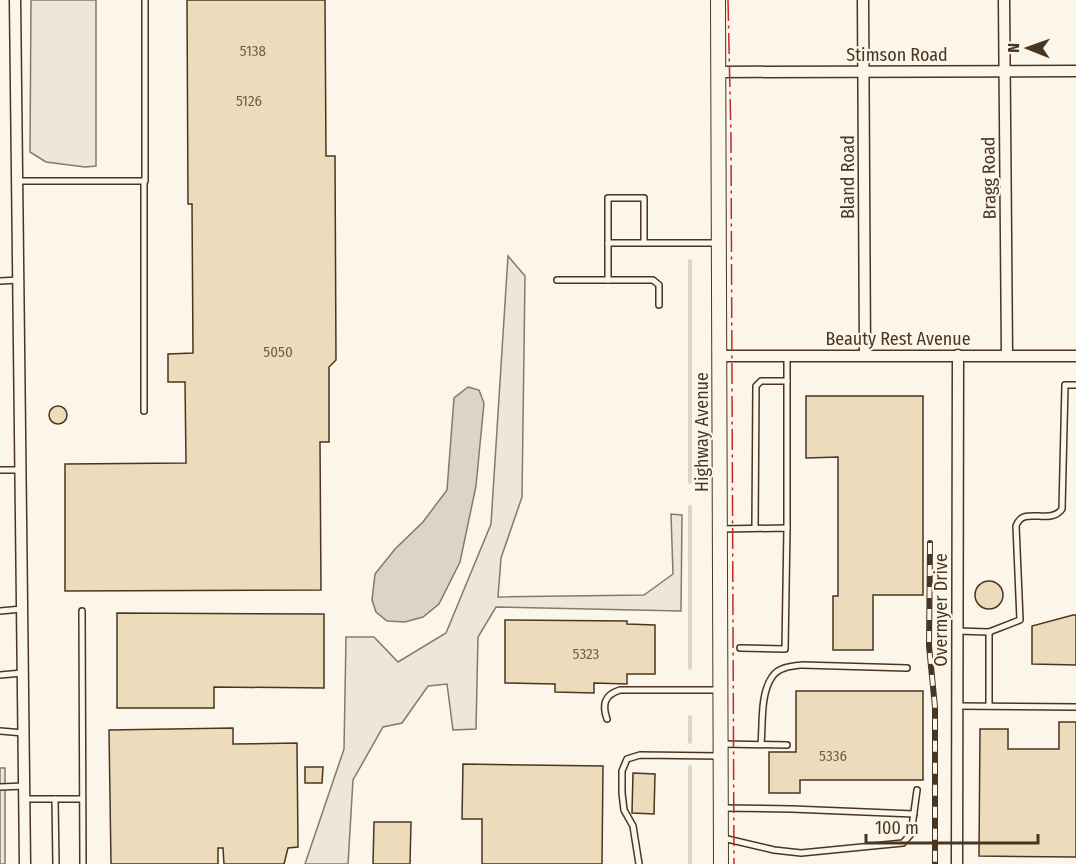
<svg xmlns="http://www.w3.org/2000/svg" width="1076" height="864" font-family="'Fira Sans Condensed',sans-serif">
<style>
.green{fill:#ede6d9;stroke:#887966;stroke-width:1.5}
.parking{fill:#ede7d9;stroke:#887966;stroke-width:1.5}
.water{fill:#dcd4c6;stroke:#887966;stroke-width:1.5}
.lines{fill:none;stroke-linecap:round;stroke-linejoin:round}
.stream{stroke:#dcd4c6;stroke-width:4}
.building{fill:#ecdcbc;stroke:#4a3520;stroke-width:1.5}
.service-casing{stroke:#4a3520;stroke-width:8}
.minor-casing{stroke:#4a3520;stroke-width:13}
.tertiary-casing{stroke:#4a3520;stroke-width:16}
.service{stroke:#fbf6e9;stroke-width:5}
.minor{stroke:#fbf6e9;stroke-width:10}
.tertiary{stroke:#fbf6e9;stroke-width:14}
.rail-casing{stroke:#4a3520;stroke-width:6}
.rail{stroke:#fbf6e9;stroke-width:4;stroke-dasharray:11;stroke-linecap:butt}
.power{stroke:#c62828;stroke-width:1.5;stroke-dasharray:21 4.5 3 4.5;stroke-linecap:butt}
.labels{text-anchor:middle;stroke-width:4.5;stroke-linejoin:round;paint-order:stroke}
.number-label{font-size:15px;fill:#725f47}
.street-label{font-size:18px;fill:#4a3520;stroke:#fbf6e9}
</style>
<rect width="100%" height="100%" fill="#fbf6e9"/>
<polygon class="green" points="508,256 525,276 522,497 501,558 498,597 644,595 673,574 671,514 682,515 681,611 496,607 478,637 476,729 453,730 447,684 428,686 402,723 383,727 353,780 348,864 305,864 344,749 346,637 374,637 398,662 446,633 491,524"/>
<g class="parking">
<polygon points="31,0 96,0 96,166 85,167 46,162 30,152"/>
<rect x="0" y="768" width="5" height="96"/>
</g>
<polygon class="water" points="468,387 479,390 484,403 476,486 460,562 439,604 423,617 405,622 387,621 376,612 372,600 375,574 395,549 423,522 447,490 454,398"/>
<g class="lines">
<g class="stream">
<polyline points="690,261 690,482"/>
<polyline points="690,507 690,668"/>
<polyline points="690,742 690,717"/>
<polyline points="690,767 690,864"/>
</g>
</g>
<g class="building">
<polygon points="187,0 325,0 326,156 335,156 336,360 329,367 329,442 320,442 321,590 65,591 65,464 186,463 185,382 168,382 168,354 193,353 192,204 188,204"/>
<polygon points="806,396 923,396 923,595 873,595 873,650 833,650 833,596 838,596 838,457 806,458"/>
<circle cx="58" cy="415" r="9"/>
<circle cx="989" cy="595" r="14"/>
<polygon points="117,613 324,614 324,688 214,687 214,708 117,708"/>
<polygon points="1073,615 1076,615 1076,665 1032,664 1032,626"/>
<polygon points="505,620 627,621 627,624 655,625 655,674 627,674 627,684 594,683 594,693 555,692 555,684 505,683"/>
<polygon points="796,691 923,691 923,780 800,780 800,793 769,793 769,752 796,752"/>
<polygon points="1059,722 1076,722 1076,857 979,856 980,729 1008,729 1008,749 1059,749"/>
<polygon points="233,728 233,744 297,743 298,847 288,848 284,864 224,864 223,848 218,848 218,864 111,864 109,730"/>
<polygon points="463,764 603,766 602,864 482,864 482,819 462,819"/>
<polygon points="305,767 323,767 322,783 305,783"/>
<polygon points="633,773 655,774 654,814 632,813"/>
<polygon points="374,822 411,822 410,864 373,864"/>
</g>
<g class="lines">
<defs>
<g id="service">
<polyline points="18,181 145,181 145,0"/>
<polyline points="644,243 644,198 608,198 608,243 718,243"/>
<polyline points="557,280 608,280 608,243"/>
<polyline points="608,280 653,280 659,285 659,305"/>
<polyline points="0,281 19,280"/>
<polyline points="144,411 144,181"/>
<polyline points="0,470 21,470"/>
<polyline points="755,528 756,386 761,381 787,381"/>
<polyline points="787,528 787,356"/>
<polyline points="721,529 787,528 785,649 740,648"/>
<polyline points="0,611 22,609"/>
<polyline points="82,611 83,864"/>
<path d="M957,631l32,1 31,-12 -4,-94c7,-21 34,0 46,-17l3,-124h11"/>
<polyline points="989,632 989,706"/>
<polyline points="0,675 22,673"/>
<polyline points="958,706 1076,707"/>
<path d="M607,719c-5,-14 -3,-24 13,-29h99"/>
<polyline points="0,731 24,733"/>
<polyline points="722,744 787,745"/>
<path d="M761,744c2,-20 -1,-50 11,-67 6,-10 20,-11 30,-12l105,3"/>
<polyline points="0,787 24,786"/>
<polyline points="24,799 82,799"/>
<polyline points="55,799 56,864"/>
<polyline points="721,808 792,809 914,814"/>
<polyline points="723,838 774,850 801,853 903,843 911,834 917,790"/>
<polyline points="639,864 633,826 624,810 622,793 622,771 627,759 640,755 720,756"/>
</g>
<g id="minor">
<polyline points="15,0 25,864"/>
<polyline points="863,0 865,355"/>
<polyline points="1004,0 1007,355"/>
<polyline points="718,72 1076,71"/>
<polyline points="719,356 1076,356"/>
<polyline points="957,864 958,355"/>
</g>
<polyline id="tertiary" points="718,0 721,864"/>
</defs>
<use href="#service" class="service-casing"/>
<use href="#minor" class="minor-casing"/>
<use href="#tertiary" class="tertiary-casing"/>
<use href="#service" class="service"/>
<use href="#minor" class="minor"/>
<use href="#tertiary" class="tertiary"/>
<defs>
<polyline id="rail" points="930,543 929,646 935,707 935,864"/>
</defs>
<use href="#rail" class="rail-casing"/>
<use href="#rail" class="rail"/>
<polyline class="power" points="728,0 731,139 734,864"/>
</g>
<g class="labels">
<g class="number-label">
<text x="253" y="56">5138</text>
<text x="249" y="106">5126</text>
<text x="278" y="357">5050</text>
<text x="586" y="659">5323</text>
<text x="833" y="761">5336</text>
</g>
<g class="street-label">
<text x="897" y="61">Stimson Road</text>
<text transform="translate(848 177) rotate(-90)" y="6">Bland Road</text>
<text transform="translate(989 178) rotate(-91)" y="6">Bragg Road</text>
<text x="898" y="345">Beauty Rest Avenue</text>
<text transform="translate(702 432) rotate(-90)" y="6">Highway Avenue</text>
<text transform="translate(941 610) rotate(-90)" y="6">Overmyer Drive</text>
</g>
</g>
<g transform="translate(1028 48) rotate(271)" stroke="#fbf6e9" stroke-width="4.5" paint-order="stroke">
<path d="M0-4.5L10 22L0 15L-10 22Z" fill="#4a3520"/>
<text y="-9" font-size="16" font-weight="bold" text-anchor="middle" fill="#4a3520">N</text>
</g>
<path d="M866 834v9h172v-9" fill="none" stroke="#4a3520" stroke-width="3"/>
<text x="875" y="834" font-size="18" fill="#4a3520" stroke="#fbf6e9" stroke-width="4.5" paint-order="stroke">100 m</text>
</svg>
